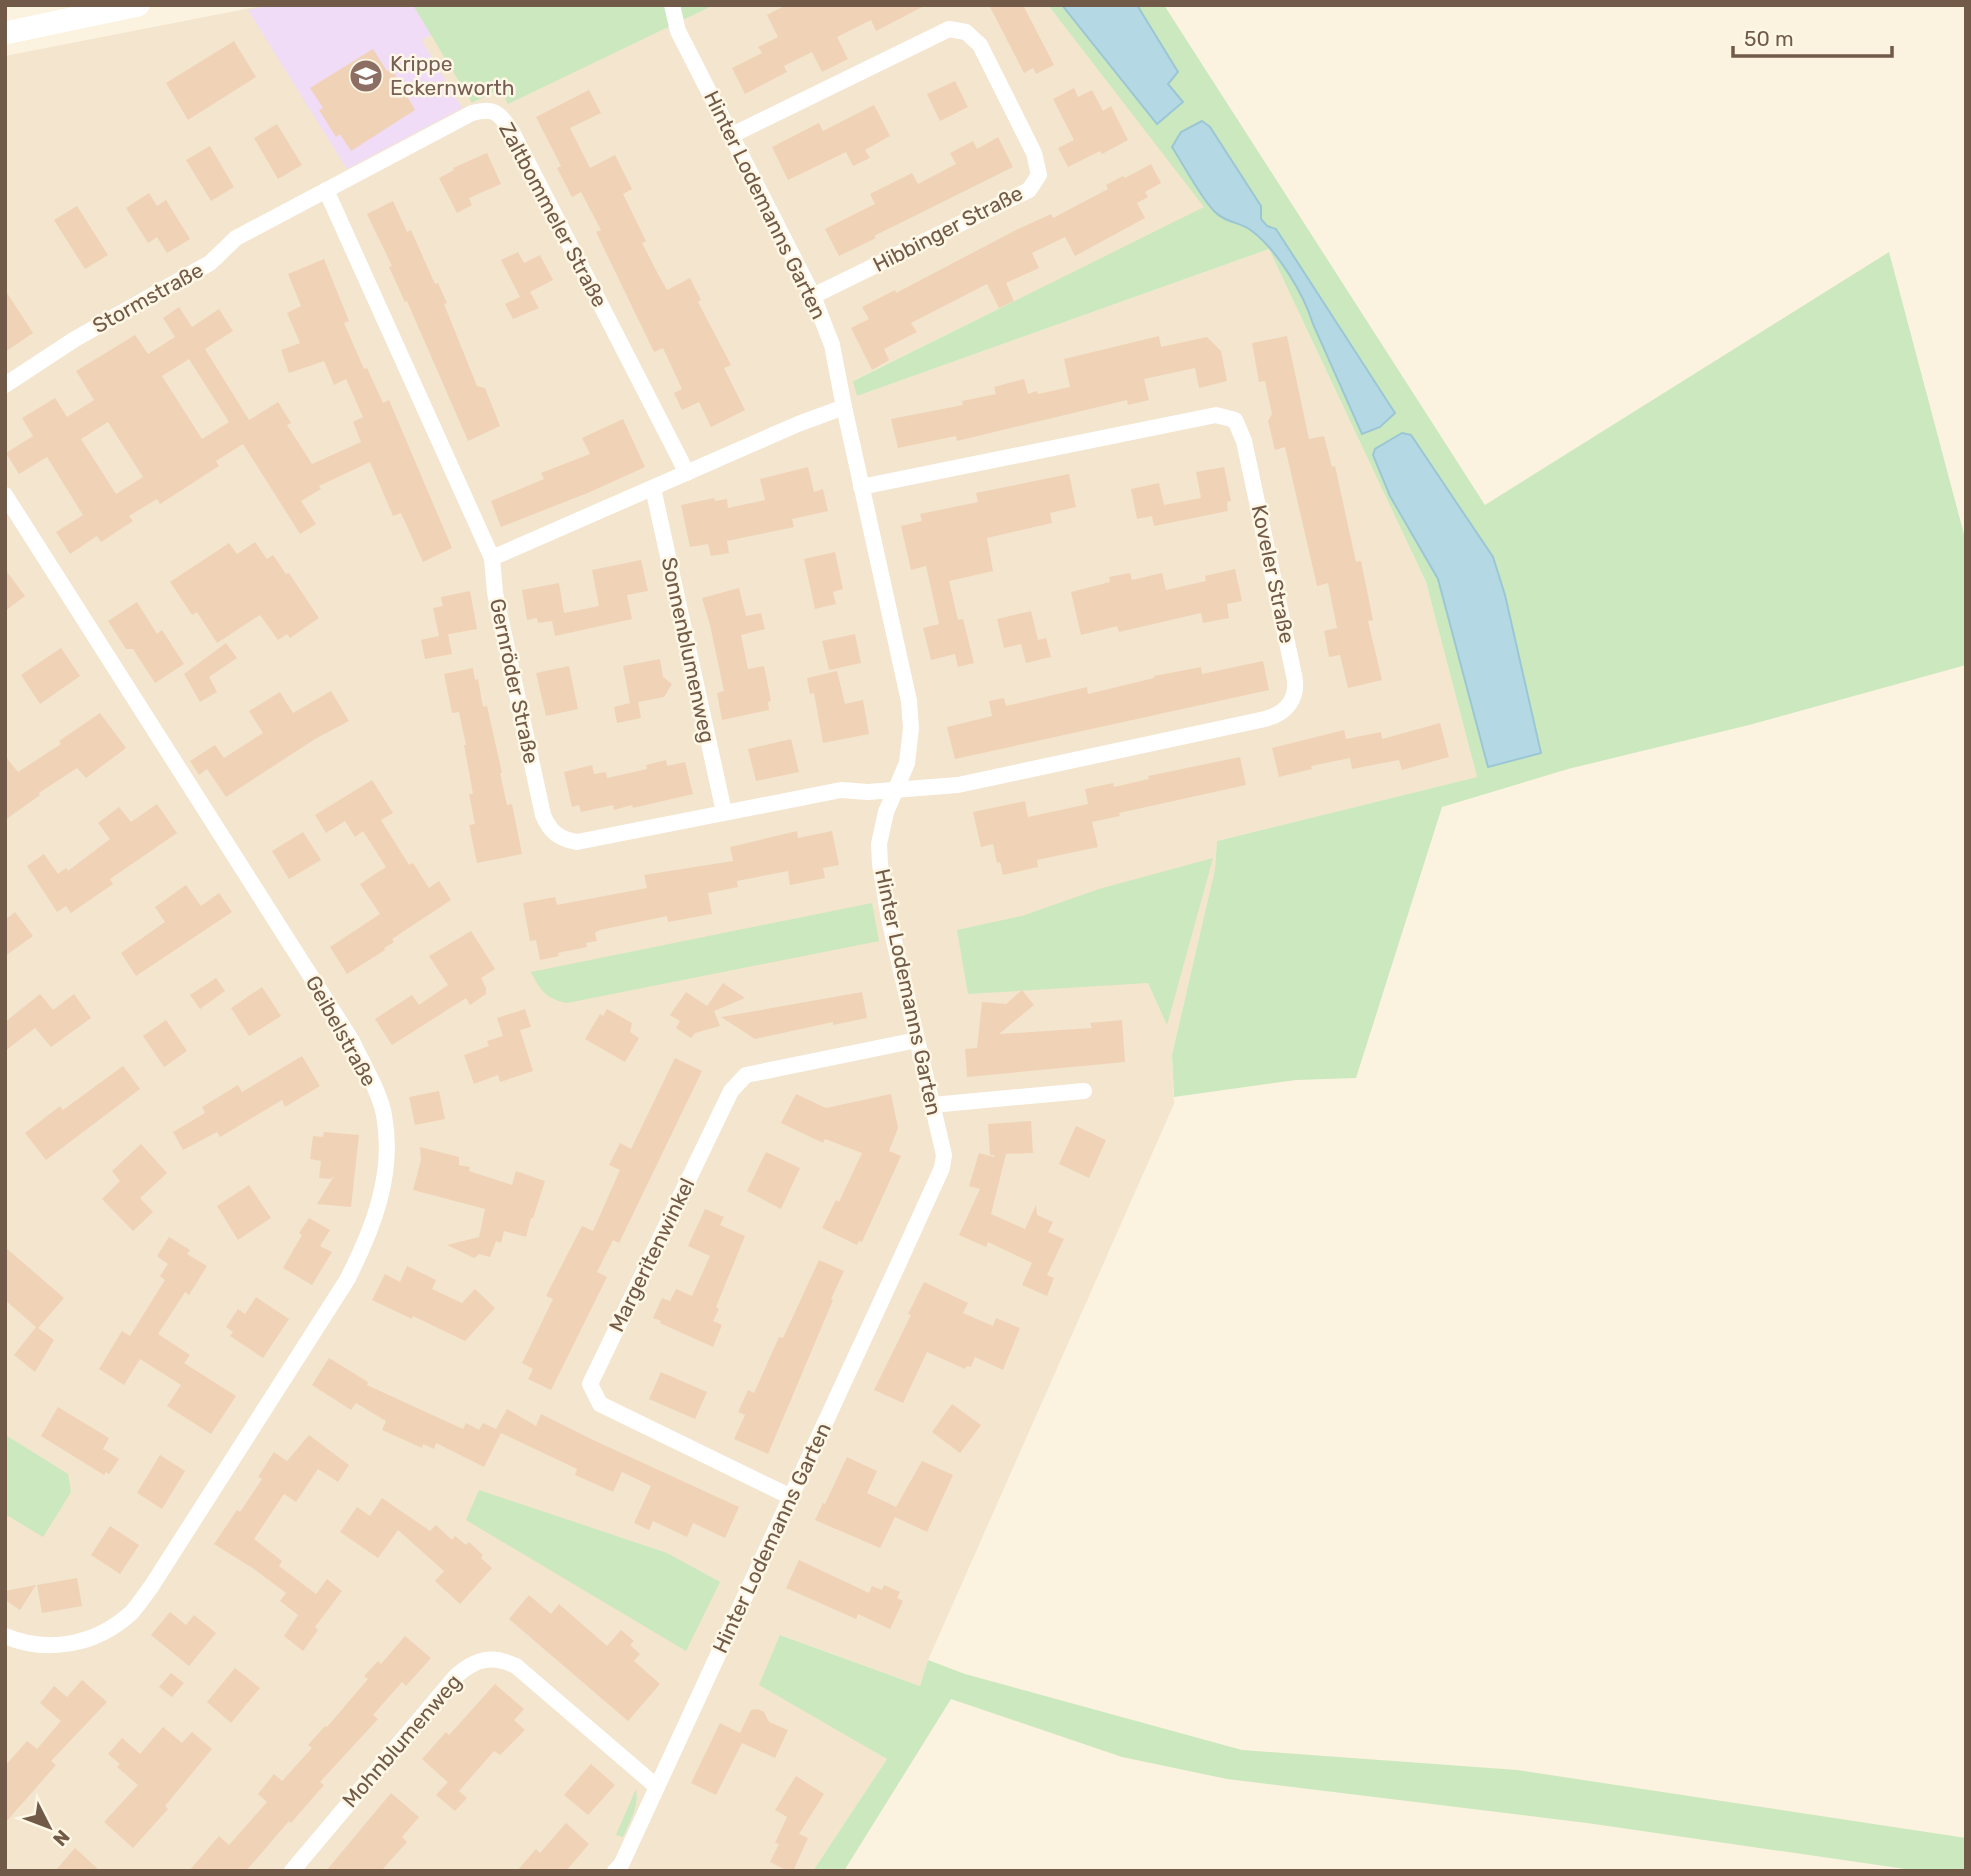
<svg xmlns="http://www.w3.org/2000/svg" width="1971" height="1876" font-family="Rubik,sans-serif">
<style>
.residential{fill:#f3e5ce}
.education{fill:#f0dcf7}
.green{fill:#cce8bf}
.water{fill:#b5d9e4;stroke:#9bc7d5;stroke-width:2}
.building{fill:#f0d3b7;fill-rule:evenodd}
.lines{fill:none;stroke-linecap:round;stroke-linejoin:round}
.street{stroke:#fff;stroke-width:16}
.secondary{stroke:#fff;stroke-width:23}
.labels{text-anchor:middle;stroke-width:5;stroke-linejoin:round;paint-order:stroke}
.education-label{font-size:21px;fill:#785e54;stroke:#fff7e5;text-anchor:start}
.street-label{font-size:21px;fill:#715a48;stroke:#fff7e5}
</style>
<rect width="100%" height="100%" fill="#fbf3df"/>
<polygon class="residential" points="266,5 413,5 473,103 500,88 508,103 714,5 1048,5 1205,207 854,380 857,396 1269,249 1426,582 1477,777 1217,841 1215,869 1172,1055 1174,1104 928,1660 920,1686 781,1635 760,1684 887,1759 813,1871 5,1871 5,56"/>
<polygon class="education" points="273,5 417,5 434,33 422,40 424,44 462,108 347,169 248,10"/>
<g class="green">
<polygon points="413,5 714,5 508,104 500,89 472,103"/>
<polygon points="1048,5 1164,5 1485,505 1889,252 1966,542 1966,665 1749,725 1568,769 1442,807 1356,1078 1296,1080 1174,1097 1172,1055 1215,869 1217,841 1477,777 1426,582 1269,249 857,396 853,381 1204,207"/>
<polygon points="1213,858 1167,1025 1148,983 968,994 957,930 1022,916 1099,889"/>
<path d="M872,903l7,38 -312,62c-21,-4 -27,-13 -36,-31z"/>
<polygon points="7,1436 68,1474 71,1492 43,1537 5,1514"/>
<polygon points="479,1490 667,1553 720,1582 686,1651 466,1520"/>
<polygon points="780,1635 920,1686 928,1660 965,1674 1242,1750 1517,1770 1966,1838 1966,1871 1919,1871 1587,1823 1227,1779 1122,1757 951,1699 844,1871 813,1871 887,1759 759,1685"/>
<path d="M636,1789c3,18 -6,32 -13,48l-7,-2z"/>
</g>
<g class="water">
<polygon points="1062,5 1137,5 1178,72 1168,84 1183,102 1157,124"/>
<path d="M1202,121l8,6 51,79v13l6,7 9,3 119,184 -15,14 -18,7 -49,-110c-9,-30 -36,-74 -61,-93 -11,-9 -27,-8 -38,-20 -13,-13 -31,-47 -42,-64l9,-15z"/>
<polygon points="1402,433 1411,435 1493,557 1505,595 1541,753 1488,767 1438,579 1390,496 1373,455 1375,449"/>
</g>
<g class="building">
<polygon points="786,5 926,5 876,31 871,20 837,37 848,59 822,72 812,52 784,66 787,72 745,94 732,68 762,53 758,47 778,37 767,15"/>
<polygon points="989,5 1023,5 1054,65 1036,74 1033,68 1024,73"/>
<polygon points="234,41 256,77 188,120 166,83"/>
<polygon points="373,49 387,71 392,69 415,110 351,151 340,134 336,137 319,110 323,108 310,88"/>
<polygon points="955,81 968,107 940,121 927,94"/>
<polygon points="1074,88 1078,97 1092,90 1103,111 1111,106 1128,140 1102,154 1100,151 1068,167 1058,148 1074,140 1053,99"/>
<polygon points="589,90 601,113 570,128 590,168 615,155 632,189 623,194 646,241 642,243 659,276 667,290 690,278 701,300 698,302 731,365 724,368 745,410 711,427 699,402 682,410 674,393 682,389 663,348 654,352 596,232 601,230 581,192 572,197 557,168 561,166 536,117"/>
<polygon points="874,105 890,136 865,150 870,158 853,166 846,152 788,180 772,147 819,123 823,131"/>
<polygon points="277,124 302,165 278,179 254,138"/>
<polygon points="998,137 1013,167 874,236 876,238 839,256 825,229 875,204 870,194 912,173 918,184 956,164 950,153 973,141 977,149"/>
<polygon points="210,146 234,187 211,201 186,160"/>
<polygon points="487,153 501,184 469,198 472,205 457,213 439,178 454,170 453,168"/>
<polygon points="1151,164 1161,183 1145,192 1148,197 1137,203 1145,218 1075,256 1065,237 1032,253 1039,268 1006,283 1014,301 999,308 987,284 911,323 917,332 884,349 889,360 872,370 851,328 869,319 862,307 895,290 896,293 1016,230 1051,214 1053,218 1108,189 1106,185 1123,176 1125,178"/>
<polygon points="149,193 157,206 166,200 190,239 167,253 157,237 148,243 126,208"/>
<polygon points="393,201 407,232 411,230 435,284 438,283 447,303 444,304 477,386 485,388 500,426 468,441 407,301 405,302 389,267 392,266 367,214"/>
<polygon points="77,206 108,255 85,269 54,220"/>
<polygon points="518,252 524,263 540,255 553,280 530,292 539,308 513,319 505,304 520,297 501,260"/>
<path d="M324,259l25,62 -5,2 20,46 3,-1 16,35 6,-3 63,148 -29,14 -22,-49 -8,3 -23,-54 -51,24 2,3 -20,12 15,23 -16,10 -57,-90 -27,17 3,5 -59,38 -3,-5 -28,17 4,5 -32,21 -4,-6 -27,18 -14,-22 27,-17 -20,-32 -16,-26 -28,17 -13,-21 27,-17 -11,-18 33,-20 12,19 27,-17 -18,-29 59,-36 13,19 27,-17 -12,-19 16,-11 13,20 27,-18 14,22 -28,18 44,71 29,-18 13,21 -4,2 25,39 49,-22 -8,-20 10,-5 -17,-38 -12,6 -10,-24 -35,12 -8,-23 19,-7 -13,-30 14,-7 -13,-32zM189,359l40,63 -27,17 -40,-63zM108,422l35,55 -27,17 -35,-55z"/>
<polygon points="5,290 33,333 5,352"/>
<polygon points="1159,336 1161,347 1207,337 1221,351 1227,381 1199,388 1195,368 1144,379 1149,400 1128,405 1127,400 957,441 956,436 898,448 891,419 963,405 962,401 996,394 994,387 1024,379 1028,394 1037,391 1038,394 1070,387 1064,359"/>
<polygon points="1287,336 1309,439 1324,436 1332,467 1335,466 1356,562 1361,561 1373,620 1368,621 1382,680 1348,688 1340,655 1329,657 1324,631 1337,628 1328,583 1317,586 1285,447 1275,450 1268,421 1272,414 1265,381 1259,382 1252,343"/>
<polygon points="623,419 645,467 590,492 501,527 491,501 544,479 541,473 590,454 582,438"/>
<polygon points="808,467 814,492 823,489 828,511 792,519 794,527 727,541 729,553 711,556 708,544 690,547 681,505 714,498 715,501 727,499 728,508 765,500 760,479"/>
<polygon points="1224,467 1231,501 1227,502 1228,511 1154,526 1152,516 1137,519 1131,489 1159,483 1164,505 1201,498 1196,472"/>
<polygon points="1069,474 1076,507 1050,513 1052,523 987,538 993,571 949,581 958,620 963,619 974,663 958,667 955,654 931,660 923,628 939,624 926,566 911,570 901,526 922,521 920,514 978,502 976,493"/>
<polygon points="255,542 267,559 273,555 286,574 289,573 319,618 290,638 287,634 278,640 260,615 217,643 197,612 192,615 170,582 229,543 237,554"/>
<polygon points="835,552 843,589 833,592 836,604 815,609 804,559"/>
<polygon points="641,560 648,591 627,595 632,619 555,636 552,621 538,623 537,618 527,620 522,590 559,583 564,613 599,606 592,570"/>
<polygon points="5,569 25,596 5,611"/>
<polygon points="1235,569 1242,601 1227,604 1229,618 1203,623 1201,613 1119,632 1117,626 1081,635 1071,592 1110,582 1109,577 1130,573 1132,580 1162,573 1166,590 1206,581 1205,576"/>
<polygon points="739,588 746,616 761,613 765,629 741,635 748,669 764,666 771,701 768,702 769,710 722,720 717,693 724,691 710,625 702,598"/>
<polygon points="470,591 477,629 439,636 433,608 443,606 441,597"/>
<polygon points="137,602 157,634 162,630 184,664 155,683 133,649 126,649 108,621"/>
<polygon points="1031,611 1038,640 1046,638 1051,657 1026,663 1021,644 1004,648 997,619"/>
<polygon points="448,634 452,654 425,659 421,640"/>
<polygon points="855,634 861,663 829,670 822,641"/>
<polygon points="226,643 237,658 209,677 217,692 200,702 184,674"/>
<polygon points="61,648 80,676 40,704 21,675"/>
<polygon points="660,659 663,677 672,684 664,697 638,702 641,718 617,723 614,707 630,703 623,666"/>
<polygon points="1263,661 1269,690 955,759 947,727 992,716 989,701 1004,698 1006,706 1087,687 1088,694 1154,678 1154,676 1201,667 1202,674"/>
<polygon points="569,666 578,709 546,716 536,673"/>
<polygon points="473,668 475,680 478,679 483,707 487,706 502,773 500,773 507,805 512,804 522,854 477,863 469,825 475,824 469,794 473,794 464,745 466,745 459,712 452,713 444,674"/>
<polygon points="837,671 845,704 863,700 869,734 823,743 814,693 810,694 807,678"/>
<polygon points="331,691 349,721 315,739 226,797 207,769 199,775 190,761 215,745 224,758 263,733 249,711 280,692 293,713"/>
<polygon points="100,713 126,748 86,778 77,768 39,793 40,795 5,820 5,756 18,772 61,744 59,741"/>
<polygon points="1440,723 1449,757 1402,770 1399,760 1352,769 1350,758 1311,766 1312,769 1279,777 1272,748 1344,730 1346,739 1381,732 1382,739"/>
<polygon points="791,739 799,772 756,781 748,749"/>
<polygon points="1240,757 1246,785 1119,813 1120,816 1092,822 1098,847 1037,860 1038,867 1003,875 1000,862 997,863 993,844 981,847 973,812 1025,801 1028,817 1088,804 1085,789 1113,783 1114,787 1149,779 1148,776"/>
<polygon points="666,760 667,766 685,762 693,794 633,808 632,805 614,810 613,805 581,812 579,805 572,807 564,772 592,765 594,774 606,772 607,778 647,769 646,765"/>
<polygon points="372,780 393,813 381,820 409,865 413,863 429,888 439,881 451,900 392,939 394,942 384,948 385,950 347,974 330,947 380,914 360,884 386,867 363,831 355,837 345,821 326,833 315,815"/>
<polygon points="157,804 177,833 110,879 113,884 71,913 66,906 57,912 27,866 44,854 58,874 66,868 68,871 110,839 98,823 119,807 131,822"/>
<polygon points="797,831 798,838 832,831 839,865 823,868 825,878 790,885 788,871 737,881 738,887 708,893 712,914 668,922 667,916 600,930 595,933 597,941 586,943 587,947 558,953 559,956 540,960 536,940 530,941 523,903 555,897 557,905 647,888 644,875 733,861 730,847"/>
<polygon points="303,832 321,860 289,879 272,851"/>
<polygon points="186,885 201,906 219,893 232,912 136,976 121,953 165,922 155,907"/>
<polygon points="15,912 33,936 5,956 5,920"/>
<polygon points="471,931 495,969 481,978 486,988 486,994 470,1005 466,998 392,1045 375,1019 412,995 419,1005 448,985 429,956"/>
<polygon points="216,978 225,991 200,1009 190,995"/>
<polygon points="723,983 745,998 714,1011 720,1026 695,1033 691,1038 676,1028 680,1021 670,1015 686,992 707,1006"/>
<polygon points="262,987 281,1016 249,1036 231,1008"/>
<polygon points="1022,990 1034,1005 999,1034 1092,1028 1090,1023 1122,1020 1125,1062 967,1077 965,1049 977,1048 982,1002 1006,1004"/>
<polygon points="862,992 867,1018 833,1025 833,1022 755,1039 721,1017"/>
<polygon points="40,994 53,1010 74,994 91,1018 51,1047 35,1028 5,1051 5,1022"/>
<polygon points="525,1009 531,1027 520,1030 533,1071 500,1082 498,1075 474,1084 464,1055 489,1046 487,1041 503,1036 497,1018"/>
<polygon points="607,1009 632,1023 630,1032 639,1038 625,1062 585,1039 600,1014 603,1016"/>
<polygon points="166,1020 187,1051 164,1067 143,1036"/>
<polygon points="302,1056 320,1086 285,1107 282,1100 220,1137 217,1132 183,1150 173,1132 205,1113 202,1107 238,1085 242,1092"/>
<polygon points="675,1058 702,1071 619,1243 613,1240 597,1272 607,1277 551,1390 528,1379 533,1369 522,1363 553,1299 546,1296 582,1226 593,1231 620,1170 609,1165 620,1143 631,1149"/>
<polygon points="123,1066 140,1089 46,1160 25,1133 60,1106 63,1110"/>
<polygon points="439,1091 445,1119 415,1125 409,1097"/>
<polygon points="796,1094 826,1108 891,1094 898,1128 889,1151 901,1156 862,1242 859,1241 857,1245 822,1228 836,1200 839,1202 862,1153 825,1139 823,1143 781,1123"/>
<polygon points="1031,1121 1033,1153 1006,1154 991,1214 1025,1229 1036,1205 1037,1215 1053,1222 1048,1232 1064,1239 1047,1275 1054,1278 1047,1296 1022,1285 1032,1263 988,1242 986,1247 959,1235 980,1189 969,1186 979,1153 994,1157 995,1155 990,1155 988,1124"/>
<polygon points="1076,1126 1106,1140 1089,1178 1059,1164"/>
<polygon points="324,1132 359,1135 351,1207 317,1204 334,1176 330,1179 319,1178 321,1161 310,1159 313,1136 323,1137"/>
<polygon points="141,1144 167,1173 140,1198 153,1212 133,1231 102,1199 120,1181 112,1171"/>
<polygon points="420,1147 459,1157 459,1165 470,1167 469,1171 512,1185 516,1171 545,1181 533,1218 531,1218 526,1237 504,1231 501,1243 496,1241 490,1257 479,1254 474,1258 447,1245 479,1237 485,1209 413,1190 421,1160"/>
<polygon points="766,1152 800,1168 781,1209 747,1191"/>
<polygon points="249,1185 271,1218 238,1240 217,1206"/>
<polygon points="705,1209 724,1217 720,1225 745,1236 716,1307 719,1309 713,1321 722,1325 713,1347 660,1323 661,1321 653,1318 662,1298 670,1301 676,1289 692,1296 710,1256 688,1246"/>
<polygon points="309,1218 330,1230 320,1246 332,1252 312,1285 283,1268 302,1235 299,1233"/>
<polygon points="169,1237 190,1250 187,1254 207,1266 189,1295 185,1292 158,1334 190,1355 184,1363 236,1396 211,1434 167,1406 181,1385 140,1359 124,1385 99,1369 122,1331 130,1336 165,1280 160,1276 168,1264 157,1256"/>
<polygon points="5,1247 64,1298 38,1328 54,1340 35,1372 14,1355 36,1327 5,1300"/>
<polygon points="819,1260 844,1271 831,1299 833,1300 768,1454 734,1439 745,1415 738,1412 748,1390 754,1393 779,1337 783,1338"/>
<polygon points="407,1266 436,1280 432,1289 462,1303 475,1289 495,1308 465,1341 413,1316 412,1319 372,1300 385,1274 400,1282"/>
<polygon points="924,1282 968,1303 963,1313 993,1326 996,1318 1020,1328 1003,1370 975,1357 971,1367 967,1366 965,1369 927,1352 903,1403 874,1390 911,1315 908,1314"/>
<polygon points="256,1297 289,1319 263,1358 230,1336 233,1332 226,1327 238,1309 245,1314"/>
<polygon points="329,1358 368,1382 367,1385 463,1429 466,1423 479,1430 483,1423 496,1429 507,1409 536,1426 541,1414 591,1439 739,1507 725,1538 693,1523 687,1537 653,1521 649,1530 634,1523 651,1486 622,1472 613,1492 575,1475 577,1469 501,1433 484,1467 436,1443 434,1449 423,1444 422,1448 382,1430 386,1421 356,1403 351,1410 312,1385"/>
<polygon points="661,1372 707,1392 695,1419 649,1399"/>
<polygon points="952,1404 981,1425 960,1453 932,1432"/>
<polygon points="58,1407 109,1438 103,1449 119,1459 109,1474 106,1472 104,1475 41,1436"/>
<polygon points="309,1435 349,1465 338,1482 318,1469 296,1502 284,1494 254,1539 282,1561 279,1566 316,1594 327,1579 342,1591 315,1627 318,1630 303,1651 284,1636 298,1615 280,1601 286,1593 254,1569 214,1544 237,1510 240,1512 262,1479 258,1477 274,1452 287,1461"/>
<polygon points="160,1455 185,1471 162,1509 137,1493"/>
<polygon points="847,1457 877,1471 867,1493 896,1507 922,1461 953,1475 927,1532 895,1517 880,1548 815,1520 823,1503 825,1504"/>
<polygon points="382,1498 430,1531 436,1525 452,1540 455,1536 466,1545 469,1542 483,1555 481,1558 492,1568 460,1604 435,1581 444,1571 398,1530 378,1558 340,1532 357,1507 370,1516"/>
<polygon points="110,1526 139,1545 120,1574 91,1555"/>
<polygon points="799,1560 869,1593 872,1586 882,1590 884,1585 900,1592 897,1598 903,1601 890,1629 858,1614 856,1619 786,1588"/>
<polygon points="77,1578 82,1606 42,1613 37,1585"/>
<polygon points="36,1585 20,1610 5,1600 5,1591"/>
<polygon points="529,1595 551,1614 559,1604 607,1646 621,1630 634,1641 630,1645 640,1654 634,1661 660,1684 628,1721 509,1619"/>
<polygon points="170,1612 186,1625 194,1615 216,1633 189,1666 151,1635"/>
<polygon points="405,1636 431,1658 406,1686 402,1682 373,1715 378,1719 320,1782 324,1785 291,1823 289,1821 246,1871 189,1871 219,1836 229,1845 267,1802 258,1794 274,1774 282,1781 312,1748 308,1745 325,1726 327,1727 368,1679 364,1676 378,1661 381,1664"/>
<polygon points="235,1668 260,1688 231,1723 207,1702"/>
<polygon points="171,1673 184,1683 172,1697 159,1687"/>
<polygon points="82,1680 107,1702 51,1761 56,1765 5,1823 5,1766 27,1741 37,1749 61,1721 40,1703 54,1686 67,1697"/>
<polygon points="495,1684 524,1709 514,1720 525,1730 500,1755 494,1751 459,1791 467,1798 455,1811 436,1795 448,1782 452,1786 422,1759 446,1732 449,1735"/>
<polygon points="758,1709 764,1712 769,1722 788,1730 775,1758 742,1743 716,1795 691,1783 720,1723 740,1733 751,1710"/>
<polygon points="163,1727 182,1743 192,1732 212,1749 165,1806 168,1809 133,1848 104,1822 138,1785 117,1767 120,1764 108,1754 122,1738 140,1754"/>
<polygon points="591,1764 615,1785 588,1815 564,1795"/>
<polygon points="796,1776 824,1794 799,1834 808,1838 793,1871 788,1871 770,1862 779,1844 775,1843 787,1817 775,1810"/>
<polygon points="391,1793 419,1817 402,1837 407,1842 381,1871 326,1871"/>
<polygon points="566,1823 589,1844 566,1871 517,1871 536,1849 540,1853"/>
<polygon points="75,1848 100,1871 55,1871"/>
</g>
<g class="lines">
<g class="street">
<polyline points="732,135 949,29 966,32 980,45 1034,153 1039,175 1029,190 813,296"/>
<path d="M326,190l166,368 3,35 48,222c7,17 16,24 34,27l264,-52 27,2 90,-7 307,-66c22,-6 34,-21 29,-44l-50,-234 -9,-21 -19,-5 -355,72"/>
<path d="M5,385l70,-46 135,-76 26,-25 236,-125c22,-6 26,-1 39,17l176,343"/>
<polyline points="653,488 724,812"/>
<path d="M5,495l347,546c10,22 28,51 32,74 11,59 -11,114 -37,165l-196,307c-7,9 -13,19 -20,26 -35,32 -83,41 -126,23"/>
<polyline points="492,558 798,424 844,407"/>
<polyline points="932,1105 1084,1091"/>
<polyline points="791,1497 600,1404 590,1384 731,1091 746,1075 917,1040"/>
<path d="M292,1871l164,-195c20,-18 36,-21 60,-10l141,121"/>
<polyline points="615,1871 621,1865 657,1787 902,1256 942,1168 944,1155 889,919 880,864 879,844 886,812 907,763 911,728 909,701 844,407 832,345 813,296 678,31 672,5"/>
</g>
<polyline class="secondary" points="5,33 138,5"/>
</g>
<defs>
<symbol id="school-disc" viewBox="-11 -11 22 22"><circle r="9.5" fill="#8d6e63" stroke="#fff7e5"/><path d="M0-5L7-2L0 1L-7-2ZM-4 1L0 2.5L4 1V4Q0 6-4 4Z" fill="#fff"/></symbol>
</defs>
<g fill-rule="evenodd">
<use href="#school-disc" x="347" y="57" width="38" height="38"/>
</g>
<g class="labels">
<g class="education-label">
<text x="390" y="71">Krippe<tspan x="390" dy="24">Eckernworth</tspan></text>
</g>
<g class="street-label">
<text transform="translate(765 205) rotate(64)" y="7">Hinter Lodemanns Garten</text>
<text transform="translate(553 215) rotate(62)" y="7">Zaltbommeler Straße</text>
<text transform="translate(948 229) rotate(-27)" y="7">Hibbinger Straße</text>
<text transform="translate(148 298) rotate(-29)" y="7">Stormstraße</text>
<text transform="translate(1273 574) rotate(78)" y="7">Koveler Straße</text>
<text transform="translate(688 650) rotate(78)" y="7">Sonnenblumenweg</text>
<text transform="translate(514 681) rotate(78)" y="7">Gernröder Straße</text>
<text transform="translate(908 992) rotate(78)" y="7">Hinter Lodemanns Garten</text>
<text transform="translate(341 1031) rotate(61)" y="7">Geibelstraße</text>
<text transform="translate(652 1255) rotate(-64)" y="7">Margeritenwinkel</text>
<text transform="translate(772 1538) rotate(-65)" y="7">Hinter Lodemanns Garten</text>
<text transform="translate(402 1741) rotate(-49)" y="7">Mohnblumenweg</text>
</g>
</g>
<rect width="1971" height="1876" fill="none" stroke="#715a48" stroke-width="14"/>
<g transform="translate(49 1827) rotate(132)" stroke="#fff7e5" stroke-width="5" paint-order="stroke">
<path d="M0-5L12 26L0 18L-12 26Z" fill="#715a48"/>
<text y="-10" font-size="19" font-weight="bold" text-anchor="middle" fill="#715a48">N</text>
</g>
<path d="M1733 46v10h159v-10" fill="none" stroke="#715a48" stroke-width="3.5"/>
<text x="1744" y="46" font-size="21" fill="#715a48" stroke="#fff7e5" stroke-width="5" paint-order="stroke">50 m</text>
</svg>
